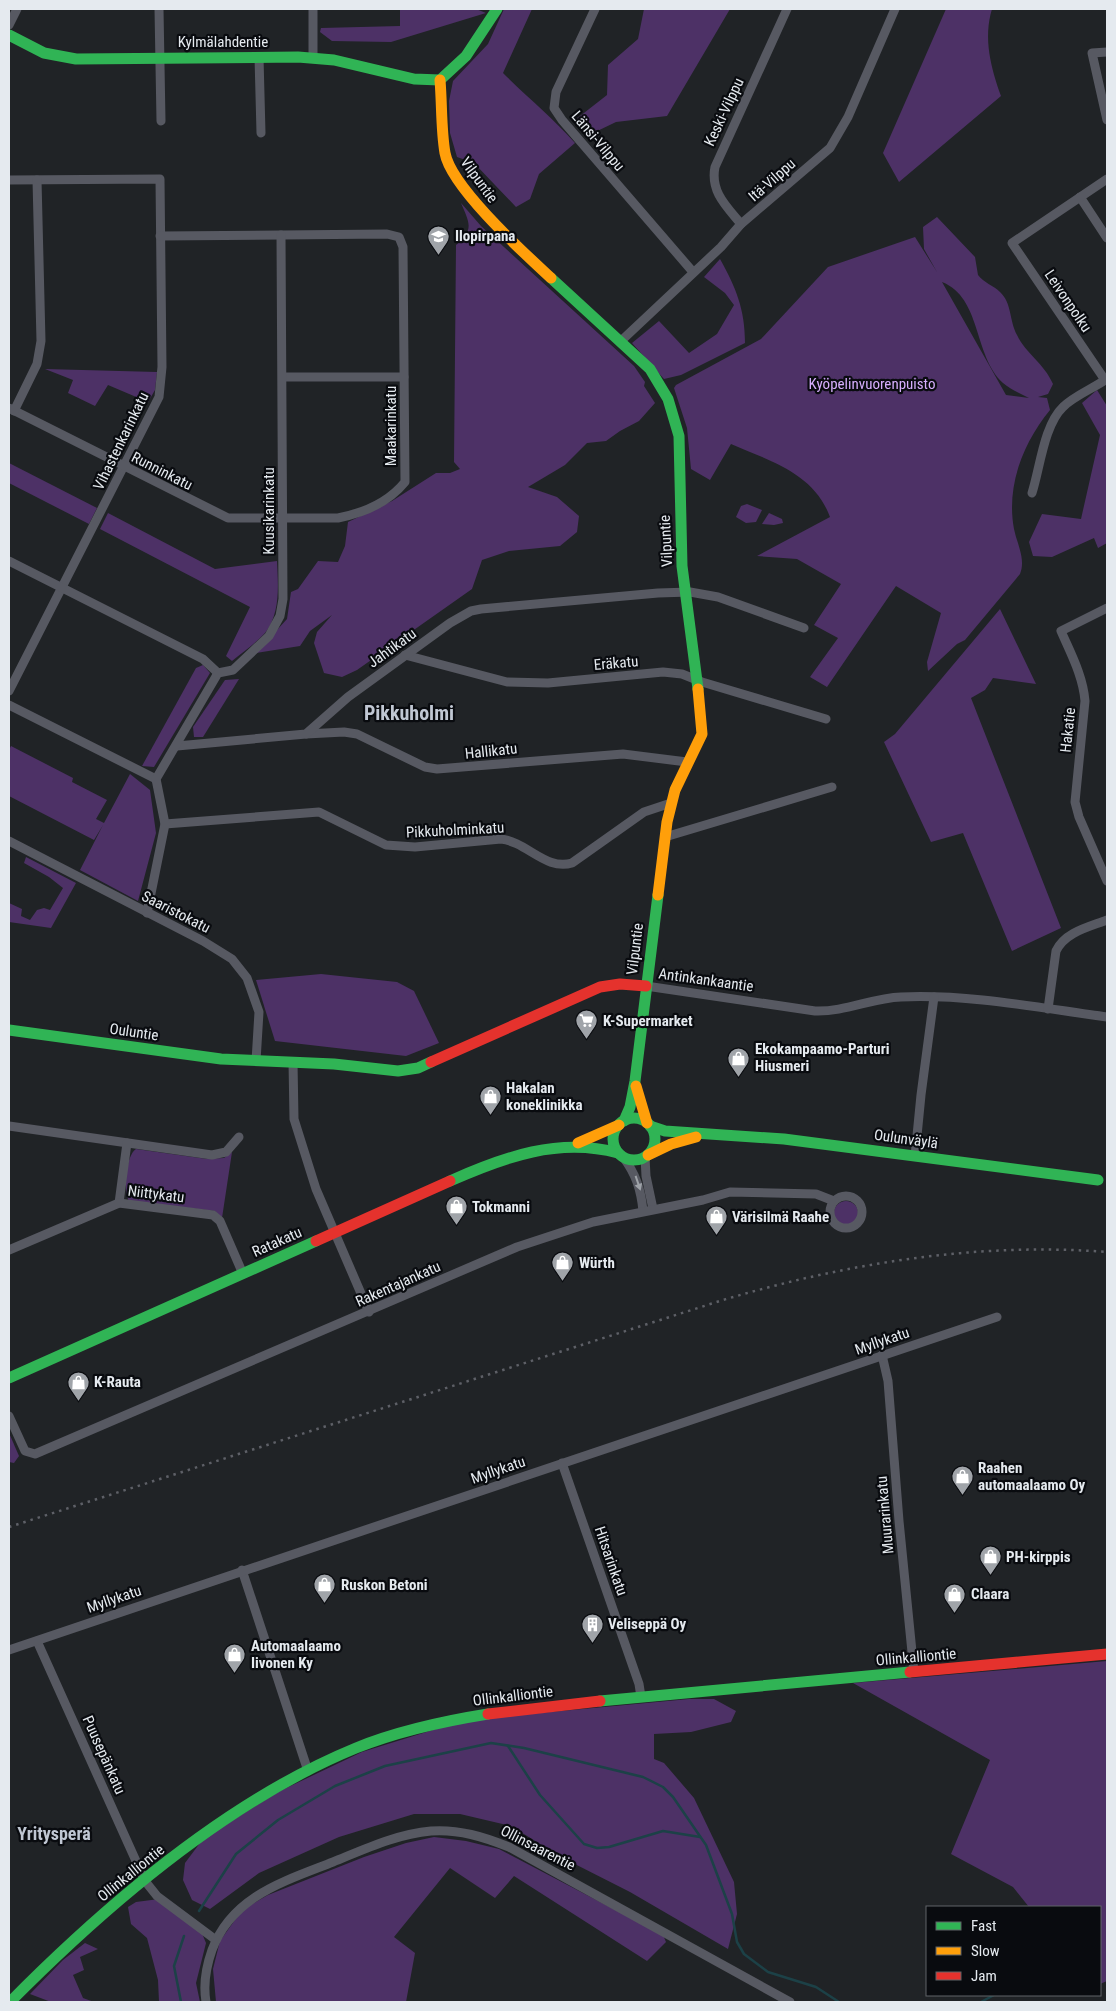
<svg xmlns="http://www.w3.org/2000/svg" width="1116" height="2011" font-family="'Roboto Condensed',sans-serif">
<style>
.green{fill:#4d3166;fill-rule:evenodd}
.lines{fill:none;stroke-linecap:round;stroke-linejoin:round}
.stream{stroke:#1c4147;stroke-width:2.5}
.street{stroke:#575962;stroke-width:9}
.fast{stroke:#30b455;stroke-width:11}
.slow{stroke:#ff9f0a;stroke-width:11}
.jam{stroke:#e5322d;stroke-width:11}
.rail{stroke:#5e6067;stroke-width:2.5;stroke-dasharray:2.5 5;stroke-linecap:butt}
.oneway{fill:#9ea2a8}
.labels{text-anchor:middle;stroke-width:4.5;stroke-linejoin:round;paint-order:stroke}
.street-label{font-size:15px;fill:#e5eaef;stroke:#090b0f}
.poi-label{font-size:15px;font-weight:bold;fill:#e5eaef;stroke:#090b0f;text-anchor:start}
.park-label{font-size:15px;fill:#d6aefd;stroke:#090b0f}
.quarter-label{font-size:18px;font-weight:bold;fill:#c0c7d3;stroke:#090b0f}
.district-label{font-size:20px;font-weight:bold;fill:#c0c7d3;stroke:#090b0f}
</style>
<rect width="100%" height="100%" fill="#202326"/>
<g class="green">
<polygon points="400,9 476,9 486,13 391,42 332,41 320,32 321,28 400,26"/>
<path d="M504,9h28l-29,64c24,24 50,45 72,70l-36,31 -9,25 -14,8 -42,-44 -17,-6 -7,-24 -1,-32 4,-20 35,-37z"/>
<polygon points="644,9 730,9 667,116 616,122 589,135 575,120 607,95 608,65 638,39"/>
<path d="M946,9h46c-9,29 -1,59 9,87l-102,86 -16,-29z"/>
<path d="M461,203l20,23 153,140 11,16 -1,4 11,17 -16,18 -19,10 -14,10 -19,2 -22,22 -37,22 29,10 22,19 -2,16 -17,14 -51,5 -27,9 -10,29 -115,81 -15,7 -18,-4 -10,-30 3,-11 15,-17 -22,16 -10,15 -44,7 31,-34 4,-27 7,-3 20,-28 20,1 7,-16 3,-24 44,-21 44,-28h14l10,-4 -6,-7 2,-217c19,-15 13,-23 5,-42z"/>
<path d="M937,217l38,40 3,18c6,8 15,10 22,17 12,11 9,28 17,43 9,19 27,28 36,49l-5,10 -10,3 9,1 3,12c-27,33 -44,76 -36,119 3,15 12,30 6,45l-55,66 -8,4 -29,27 -1,-9 14,-49 -45,-27 -69,101 -17,-10 28,-39 -24,-13 27,-41 -44,-25 -40,-3 73,-39c-16,-44 -60,-56 -99,-73l-21,36 -19,-11 -4,-41 -13,-40 2,-3 85,-46 67,-72 87,-30 22,35 -13,-23 -1,-22zM942,282c40,16 31,73 61,101 8,7 17,10 26,15l-23,-3z"/>
<path d="M720,259c16,29 25,50 25,84l-64,32 -17,4 -32,-36 27,-22 30,32 28,-19 17,-29 -9,-12 -21,-16z"/>
<polygon points="45,369 157,372 155,390 148,402 108,385 95,406 68,393 73,380"/>
<polygon points="1097,390 1107,406 1107,543 1098,548 1094,538 1052,557 1033,556 1029,542 1042,514 1081,519 1100,435 1082,403"/>
<polygon points="9,463 97,508 89,524 9,483"/>
<polygon points="747,504 762,510 756,522 746,523 736,517 741,506"/>
<path d="M108,513l107,56 62,-8c1,23 4,52 -12,72 -9,10 -22,19 -33,28l-6,-5 24,-49 -150,-78z"/>
<polygon points="769,513 782,519 783,523 774,525 762,524"/>
<polygon points="1000,609 1036,684 993,678 985,690 971,698 1061,928 1012,951 963,833 931,842 884,742 895,734"/>
<polygon points="203,665 210,673 154,767 142,766 196,668"/>
<polygon points="239,679 203,737 194,737 193,727 225,680"/>
<polygon points="11,746 73,778 72,782 107,800 96,819 104,823 130,774 150,790 156,833 138,901 80,870 103,825 94,840 9,796 9,750"/>
<polygon points="26,857 76,883 51,928 9,922 9,903 22,909 21,916 30,920 37,910 44,908 50,910 63,888 49,877 24,863"/>
<polygon points="321,974 397,982 414,991 439,1043 406,1056 275,1041 256,980"/>
<path d="M136,1149l71,10 17,-1 8,-6 -10,66 -7,-7 -86,-10c-6,-10 -3,-46 7,-52z"/>
<circle cx="846" cy="1213" r="12"/>
<polygon points="9,1433 19,1456 14,1463 9,1462"/>
<polygon points="1107,1661 1107,1981 1100,1984 1100,1907 1029,1907 1013,1887 951,1854 990,1760 853,1683"/>
<polygon points="689,1699 714,1699 736,1711 731,1722 691,1732 654,1734 654,1759 664,1763 694,1798 734,1882 737,1914 728,1949 630,1892 561,1857 511,1826 460,1814 414,1814 339,1837 259,1873 210,1909 192,1900 183,1880 185,1863 203,1839 278,1792 362,1752 465,1720"/>
<polygon points="434,1837 466,1841 499,1849 663,1935 666,1942 647,1961 514,1876 495,1898 450,1868 394,1937 415,1953 406,2002 216,2002 213,1969 220,1941 242,1910 268,1895 364,1857 406,1843"/>
<polygon points="159,1899 201,1931 206,1943 196,1983 200,2002 159,2002 158,1980 147,1938 131,1924 128,1907 136,1902"/>
<polygon points="85,1943 98,1949 80,1957 84,1970 73,1975 83,1998 94,2002 51,2002 30,1994 63,1960"/>
</g>
<g class="lines">
<g class="stream">
<polyline points="508,1746 540,1795 584,1844 597,1848 609,1847 663,1831 700,1837"/>
<polyline points="199,1911 236,1854 278,1820 335,1786 385,1766 491,1743 524,1748 643,1777 663,1787 673,1797 706,1845 732,1914 737,1942 744,1954 768,1972 816,1987 839,2002"/>
<polyline points="181,2002 174,1966 184,1936"/>
<polyline points="981,2002 994,1995"/>
</g>
<g class="street">
<polyline points="159,9 161,121"/>
<polyline points="595,9 556,92 554,108 562,120 693,272"/>
<polyline points="9,25 17,9"/>
<polyline points="1107,52 1092,53 1107,120"/>
<polyline points="259,57 261,133"/>
<polyline points="313,58 313,9"/>
<polyline points="9,180 160,179 162,367 159,397 9,691"/>
<polyline points="1080,197 1107,238"/>
<path d="M741,224c-14,-17 -31,-32 -26,-57l72,-158"/>
<polyline points="621,341 721,247 741,224 830,148 848,117 895,9"/>
<polyline points="283,377 404,377"/>
<path d="M9,408l219,110h110c25,-5 50,-15 67,-36l-2,-235 -4,-10 -12,-3 -227,2"/>
<polyline points="14,411 37,364 41,341 37,180"/>
<path d="M1032,493c8,-25 12,-68 31,-86 11,-11 29,-18 42,-27l-93,-137 95,-64"/>
<polyline points="9,561 203,659 218,673"/>
<path d="M1107,608l-46,23c10,23 22,45 24,70l-10,101 4,15 28,64"/>
<polyline points="405,655 507,682 548,683 663,672 682,674 702,682 826,719"/>
<polyline points="9,705 156,779"/>
<polyline points="306,734 344,732 357,734 425,767 437,769 623,754 687,762"/>
<polyline points="177,746 306,734 348,697 450,623 471,611 481,609 658,593 690,592 718,597 804,628"/>
<path d="M165,824l154,-12 67,33 29,2 86,-8c26,3 45,32 71,24l72,-51 27,-9"/>
<polyline points="665,837 832,787"/>
<polyline points="9,841 203,941 232,959 247,978 259,1012 256,1061"/>
<polyline points="147,913 165,824 156,779 218,673 233,670 269,636 280,616 283,599 281,235"/>
<path d="M646,986l169,25c30,1 57,-13 86,-14 69,-3 139,11 206,20"/>
<path d="M1048,1009l8,-58c9,-19 33,-24 51,-31"/>
<polyline points="293,1062 294,1119 316,1189 369,1312"/>
<polyline points="9,1126 212,1155 226,1152 239,1137"/>
<polyline points="915,1156 921,1095 934,997"/>
<path d="M623,1157c13,17 18,33 20,54"/>
<polyline points="645,1157 646,1176 653,1209"/>
<circle cx="846" cy="1212" r="16"/>
<polyline points="119,1203 127,1143"/>
<polyline points="9,1250 119,1203 213,1215 220,1221 243,1274"/>
<polyline points="882,1355 888,1381 899,1521 914,1672"/>
<polyline points="9,1416 25,1451 35,1454 517,1247 593,1222 703,1200 730,1192 816,1194 834,1201"/>
<polyline points="562,1463 639,1684 641,1697"/>
<polyline points="242,1570 308,1771"/>
<polyline points="37,1641 145,1881 157,1896 216,1940"/>
<polyline points="9,1650 997,1317"/>
<path d="M206,2002c-3,-18 0,-35 6,-52 20,-54 73,-69 121,-88 32,-13 64,-28 98,-31 28,-2 53,6 78,16l281,155"/>
</g>
<g class="fast">
<polyline points="9,35 44,53 76,59 298,57 334,60 414,79 440,80"/>
<polyline points="440,80 466,56 497,9"/>
<polyline points="551,278 650,369 668,399 679,436 682,566 698,689"/>
<polyline points="9,1030 221,1059 334,1064 398,1071 418,1068 431,1062"/>
<circle cx="634" cy="1139" r="21"/>
<polyline points="624,1121 630,1107 635,1081 658,895"/>
<polyline points="650,1126 665,1131 784,1139 1098,1180"/>
<path d="M450,1181c54,-24 109,-44 168,-28"/>
<polyline points="9,1378 316,1241"/>
<polyline points="600,1701 910,1672"/>
<path d="M10,2002c96,-97 219,-202 346,-254 42,-17 88,-27 132,-34"/>
</g>
<g class="slow">
<path d="M440,80c2,24 1,50 5,73 6,34 79,100 106,125"/>
<polyline points="658,895 667,822 675,790 702,734 698,689"/>
<polyline points="636,1086 647,1123"/>
<polyline points="578,1143 619,1125"/>
<polyline points="648,1155 671,1144 696,1137"/>
</g>
<g class="jam">
<polyline points="431,1062 600,987 620,984 646,986"/>
<polyline points="316,1241 450,1181"/>
<polyline points="910,1672 1107,1654"/>
<polyline points="488,1714 600,1701"/>
</g>
<path class="rail" d="M9,1527l714,-227c125,-37 254,-58 384,-48"/>
</g>
<defs><path id="oneway-solid" d="M-6-.8H1V-3.2L6.5 0L1 3.2V.8H-6Z" transform="scale(1.25)"/></defs>
<use class="oneway" href="#oneway-solid" transform="translate(638 1183) rotate(71)"/>
<defs>
<symbol id="school-pin" viewBox="-11 -11 22 30"><path d="M0 17L-7.5 6A9.5 9.5 0 1 1 7.5 6Z" fill="#a0a4a9" stroke="#090b0f"/><path d="M0-5L7-2L0 1L-7-2ZM-4 1L0 2.5L4 1V4Q0 6-4 4Z" fill="#fff"/></symbol>
<symbol id="supermarket-pin" viewBox="-11 -11 22 30"><path d="M0 17L-7.5 6A9.5 9.5 0 1 1 7.5 6Z" fill="#a0a4a9" stroke="#090b0f"/><path d="M-6-5.5h2.5l.6 2H6L4.5 2H-2.5L-4.4-4H-6ZM-1.5 3.2a1.3 1.3 0 1 0 .1 0ZM3 3.2a1.3 1.3 0 1 0 .1 0Z" fill="#fff"/></symbol>
<symbol id="shop-pin" viewBox="-11 -11 22 30"><path d="M0 17L-7.5 6A9.5 9.5 0 1 1 7.5 6Z" fill="#a0a4a9" stroke="#090b0f"/><path d="M-5-2.5h2.3a2.7 3.5 0 0 1 5.4 0H5L5.5 6h-11ZM-1.5-2.5h3a1.5 2.3 0 0 0-3 0Z" fill="#fff"/></symbol>
<symbol id="building-pin" viewBox="-11 -11 22 30"><path d="M0 17L-7.5 6A9.5 9.5 0 1 1 7.5 6Z" fill="#a0a4a9" stroke="#090b0f"/><path d="M-4-6H4V6H1V3H-1V6H-4ZM-2.5-4.3h1.7v1.8h-1.7ZM.8-4.3h1.7v1.8H.8ZM-2.5-1h1.7V.8h-1.7ZM.8-1h1.7V.8H.8Z" fill="#fff"/></symbol>
</defs>
<g fill-rule="evenodd">
<use href="#school-pin" x="426" y="224" width="25" height="34"/>
<use href="#supermarket-pin" x="574" y="1008" width="25" height="34"/>
<use href="#shop-pin" x="726" y="1046" width="25" height="34"/>
<use href="#shop-pin" x="478" y="1084" width="25" height="34"/>
<use href="#shop-pin" x="444" y="1194" width="25" height="34"/>
<use href="#shop-pin" x="704" y="1204" width="25" height="34"/>
<use href="#shop-pin" x="550" y="1250" width="25" height="34"/>
<use href="#shop-pin" x="66" y="1370" width="25" height="34"/>
<use href="#shop-pin" x="950" y="1464" width="25" height="34"/>
<use href="#shop-pin" x="978" y="1544" width="25" height="34"/>
<use href="#shop-pin" x="312" y="1572" width="25" height="34"/>
<use href="#shop-pin" x="942" y="1582" width="25" height="34"/>
<use href="#building-pin" x="580" y="1612" width="25" height="34"/>
<use href="#shop-pin" x="222" y="1642" width="25" height="34"/>
</g>
<g class="labels">
<g class="street-label">
<text x="223" y="47">Kylmälahdentie</text>
<text transform="translate(724 112) rotate(-65)" y="5">Keski-Vilppu</text>
<text transform="translate(598 141) rotate(50)" y="5">Länsi-Vilppu</text>
<text transform="translate(479 180) rotate(54)" y="5">Vilpuntie</text>
<text transform="translate(772 180) rotate(-41)" y="5">Itä-Vilppu</text>
<text transform="translate(1068 301) rotate(56)" y="5">Leivonpolku</text>
<text transform="translate(391 426) rotate(-90)" y="5">Maakarinkatu</text>
<text transform="translate(121 441) rotate(-64)" y="5">Vihastenkarinkatu</text>
<text transform="translate(162 471) rotate(27)" y="5">Runninkatu</text>
<text transform="translate(269 511) rotate(-90)" y="5">Kuusikarinkatu</text>
<text transform="translate(666 541) rotate(-93)" y="5">Vilpuntie</text>
<text transform="translate(392 648) rotate(-36)" y="5">Jahtikatu</text>
<text transform="translate(616 663) rotate(-5)" y="5">Eräkatu</text>
<text transform="translate(1068 730) rotate(-84)" y="5">Hakatie</text>
<text transform="translate(491 751) rotate(-6)" y="5">Hallikatu</text>
<text transform="translate(455 830) rotate(-3)" y="5">Pikkuholminkatu</text>
<text transform="translate(176 912) rotate(27)" y="5">Saaristokatu</text>
<text transform="translate(635 949) rotate(-83)" y="5">Vilpuntie</text>
<text transform="translate(706 980) rotate(8)" y="5">Antinkankaantie</text>
<text transform="translate(134 1032) rotate(8)" y="5">Ouluntie</text>
<text transform="translate(906 1139) rotate(8)" y="5">Oulunväylä</text>
<text transform="translate(156 1194) rotate(7)" y="5">Niittykatu</text>
<text transform="translate(277 1242) rotate(-24)" y="5">Ratakatu</text>
<text transform="translate(398 1284) rotate(-24)" y="5">Rakentajankatu</text>
<text transform="translate(882 1341) rotate(-19)" y="5">Myllykatu</text>
<text transform="translate(498 1470) rotate(-19)" y="5">Myllykatu</text>
<text transform="translate(885 1515) rotate(-95)" y="5">Muurarinkatu</text>
<text transform="translate(611 1561) rotate(71)" y="5">Hitsarinkatu</text>
<text transform="translate(114 1599) rotate(-19)" y="5">Myllykatu</text>
<text transform="translate(916 1657) rotate(-5)" y="5">Ollinkalliontie</text>
<text transform="translate(513 1696) rotate(-7)" y="5">Ollinkalliontie</text>
<text transform="translate(104 1755) rotate(66)" y="5">Puusepänkatu</text>
<text transform="translate(538 1848) rotate(27)" y="5">Ollinsaarentie</text>
<text transform="translate(131 1873) rotate(-39)" y="5">Ollinkalliontie</text>
</g>
<g class="poi-label">
<text x="455" y="241">Ilopirpana</text>
<text x="603" y="1026">K-Supermarket</text>
<text x="755" y="1054">Ekokampaamo-Parturi<tspan x="755" dy="17">Hiusmeri</tspan></text>
<text x="506" y="1093">Hakalan<tspan x="506" dy="17">koneklinikka</tspan></text>
<text x="472" y="1212">Tokmanni</text>
<text x="732" y="1222">Värisilmä Raahe</text>
<text x="579" y="1268">Würth</text>
<text x="94" y="1387">K-Rauta</text>
<text x="978" y="1473">Raahen<tspan x="978" dy="17">automaalaamo Oy</tspan></text>
<text x="1006" y="1562">PH-kirppis</text>
<text x="341" y="1590">Ruskon Betoni</text>
<text x="971" y="1599">Claara</text>
<text x="608" y="1629">Veliseppä Oy</text>
<text x="251" y="1651">Automaalaamo<tspan x="251" dy="17">Iivonen Ky</tspan></text>
</g>
<g class="park-label">
<text x="872" y="389">Kyöpelinvuorenpuisto</text>
</g>
<g class="quarter-label">
<text x="54" y="1840">Yritysperä</text>
</g>
<g class="district-label">
<text x="409" y="720">Pikkuholmi</text>
</g>
</g>
<rect width="1116" height="2011" fill="none" stroke="#e5eaef" stroke-width="20"/>
<rect x="926" y="1906" width="175" height="90" fill="#090b0f" stroke="#616469"/>
<rect x="936" y="1922" width="25" height="8" fill="#30b455" stroke="#616469"/>
<text x="971" y="1931" font-size="15" fill="#e5eaef">Fast</text>
<rect x="936" y="1947" width="25" height="8" fill="#ff9f0a" stroke="#616469"/>
<text x="971" y="1956" font-size="15" fill="#e5eaef">Slow</text>
<rect x="936" y="1972" width="25" height="8" fill="#e5322d" stroke="#616469"/>
<text x="971" y="1981" font-size="15" fill="#e5eaef">Jam</text>
</svg>
